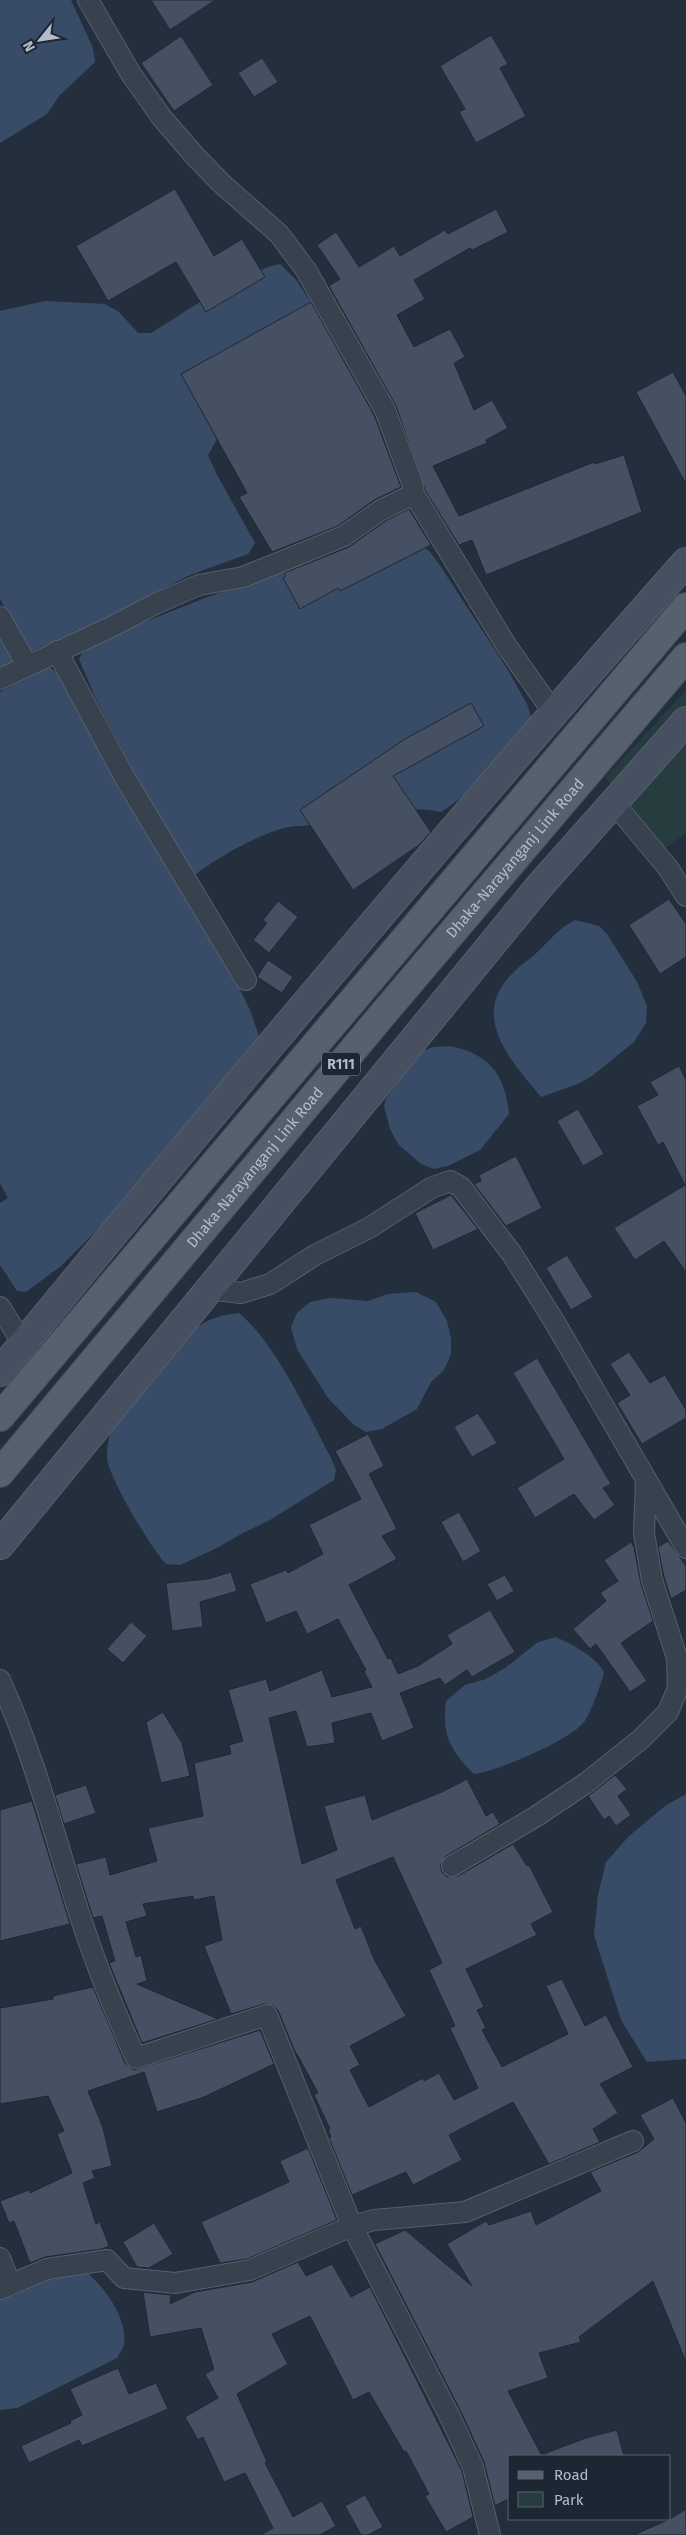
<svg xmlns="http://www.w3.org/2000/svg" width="686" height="2535" font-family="'Fira Sans',sans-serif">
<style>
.green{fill:#263c3f}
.water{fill:#394c67}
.building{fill:#455162;stroke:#1f2835;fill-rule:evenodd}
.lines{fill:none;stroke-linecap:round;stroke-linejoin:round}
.street-casing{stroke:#565f6c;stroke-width:22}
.secondary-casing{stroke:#565f6c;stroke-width:30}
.primary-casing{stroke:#414a57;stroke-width:30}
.street{stroke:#38414e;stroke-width:20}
.secondary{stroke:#465061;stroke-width:28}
.primary{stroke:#56606e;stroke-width:28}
.labels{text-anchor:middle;stroke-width:4;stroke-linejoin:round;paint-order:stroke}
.shield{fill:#1d2633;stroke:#878f9c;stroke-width:1}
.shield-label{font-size:14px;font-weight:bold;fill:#b4bcc9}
.street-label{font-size:15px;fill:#b4bcc9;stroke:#1d2633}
</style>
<rect width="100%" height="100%" fill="#242f3e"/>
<polygon class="green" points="686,690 686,833 659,853 606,777"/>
<g class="water">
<polygon points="0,0 71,0 93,48 95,62 59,96 47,114 0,143"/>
<path d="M280,264l16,16 15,22 -67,123 -27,14 -9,16 8,18 39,70 -7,11 -58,21 -86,44 -76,34 -28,-54v-288l45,-10 60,3 14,8 19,21h13c37,-22 88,-60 129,-69z"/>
<path d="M418,542l12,10 9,12 67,103 21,37 5,15c-28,33 -54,70 -91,93 -33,-9 -90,6 -125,11 -10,4 -17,2 -27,4 -25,4 -77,33 -96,50l-24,-38 -74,-142 -16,-38 3,-6 42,-23 81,-32 89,-31 31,-10z"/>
<polygon points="0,625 16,663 0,672"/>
<polygon points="50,667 60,676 233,976 250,1010 260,1039 115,1212 61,1266 26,1292 17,1291 0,1265 0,1203 8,1198 0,1183 0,692"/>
<path d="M575,920l24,6 8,8 30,48 10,24 -1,17 -12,19 -42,34 -12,7 -39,14c-30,-36 -73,-82 -27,-125 5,-6 12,-10 18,-15 15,-13 25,-28 43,-37z"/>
<path d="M450,1046c39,8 55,28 59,68l-29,36 -32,16 -14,3 -13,-5 -23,-20 -8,-15 -6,-23 2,-7 32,-46 15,-6z"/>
<polygon points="416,1292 436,1302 447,1321 451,1338 451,1354 444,1370 431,1382 417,1409 382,1429 366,1432 354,1425 328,1398 297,1349 291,1327 297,1313 310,1302 331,1298 368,1301 388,1294"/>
<path d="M239,1313c38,32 68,100 92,145l5,12 -2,10 -64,40 -29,14 -24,14 -37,17 -14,-1c-14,-14 -59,-89 -59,-107 0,-7 1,-19 4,-26 16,-33 58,-85 88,-105 13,-9 25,-11 40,-13z"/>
<path d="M556,1637c17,8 39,19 48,35 -2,10 -14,43 -20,50 -15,19 -87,49 -110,52 -24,-24 -32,-39 -28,-73l19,-16 21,-6 19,-11 33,-26z"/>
<polygon points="686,1794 686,2059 647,2062 621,2020 594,1935 598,1895 606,1862 629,1836 665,1806"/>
<path d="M87,2273c18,14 41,47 37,71 -1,5 -5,10 -7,14l-100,50 -17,2v-111l44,-24z"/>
</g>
<g class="building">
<polygon points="151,0 215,0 170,30"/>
<polygon points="491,35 508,64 500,68 526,116 476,143 459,112 465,109 440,66"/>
<polygon points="181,36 213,85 174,111 141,63"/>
<polygon points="262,58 278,82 254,97 238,73"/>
<polygon points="175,189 214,256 242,239 265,277 206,312 176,262 108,301 76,246"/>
<polygon points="496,209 508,232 472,250 470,248 414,280 425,299 397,315 414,347 450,329 465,357 454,363 474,410 492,400 508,428 486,440 487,443 433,466 459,516 594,462 595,464 624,455 642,512 486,575 472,540 459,545 425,490 396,406 329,286 340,279 317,245 336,232 359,267 394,246 400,256 445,230 448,234"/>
<polygon points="311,302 374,415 401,487 374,500 338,526 272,552 239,497 247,493 181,374"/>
<polygon points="673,372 686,396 686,484 636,392"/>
<polygon points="409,509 431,545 340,591 338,588 300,609 283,578 286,576 284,573 349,547 387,520"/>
<polygon points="471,703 484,726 393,776 431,832 419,845 353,890 300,810 405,739"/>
<polygon points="669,899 686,924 686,957 660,974 629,925"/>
<polygon points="278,901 298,917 269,953 253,940 267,923 263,920"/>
<polygon points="268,960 293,977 282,993 257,977"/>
<polygon points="679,1066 686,1080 686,1272 664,1241 635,1260 614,1228 685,1185 663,1142 658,1145 637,1106 658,1095 650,1082"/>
<polygon points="578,1109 604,1154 583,1166 557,1121"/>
<polygon points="516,1156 542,1208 506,1226 474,1184 481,1181 479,1175"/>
<polygon points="451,1195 478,1229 433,1250 415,1213"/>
<polygon points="567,1255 593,1297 571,1310 546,1268"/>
<polygon points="629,1352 650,1383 665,1375 686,1410 686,1418 642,1444 617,1403 630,1395 610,1364"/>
<polygon points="537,1358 611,1484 603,1488 615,1505 594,1520 574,1494 535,1518 517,1488 564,1459 513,1373"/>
<polygon points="478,1413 497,1443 472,1457 454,1427"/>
<path d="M368,1434l16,32 -15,8 28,55 -15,7 15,23 -48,26 39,74 3,-1 7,16 20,-8 34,-22 -5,-9 43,-25 25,42 -43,25 -5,-7 -22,15 -5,-7 -40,15 14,35 -32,13 -11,-28 -39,10 3,20 -28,4 -11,-36 -27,7 33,146 35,-14 -13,-44 41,-11 7,25 70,-28 25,-13 19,37 7,-4 7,12 -54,32 -6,10 2,6 5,5 11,-1 55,-32 14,22 2,-1 24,47 -22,12 6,11 -71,34 18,38 -7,3 9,18 -4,2 20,37 66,-33 -22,-48 16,-7 23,47 21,-11 27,52 -33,17 18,29 -25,16 7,13 -51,22 -36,-62 -64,33 13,25 -49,25 -7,-13 -54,23 -23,-57 2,-1 -3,-7 2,-1 -16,-34 4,-2 -21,-39h-1l-18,-44 -4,-4 -10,-2 -33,10 -27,-68 18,-6 -8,-44 -20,4 -1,-4 -50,8 4,12 -21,6 10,35 5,-2 6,26 -10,3 81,35 -76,24 -33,-80 6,-2 -13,-45 -9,2 -17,-54 30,-7 4,18 47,-14 -9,-33 55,-12 -9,-53 37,-9 -2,-9 14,-4 -15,-51 38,-11 4,12 52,-21 10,27 40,-10 -8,-16 2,-1 -28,-51 -31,15 -11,-23 -30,12 -16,-39 36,-14 2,3 35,-19 -14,-29 52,-26 -26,-48zM393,1857l49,106 -13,7 26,56 -5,2 28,60 -24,12 -15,-27 -15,8 -1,-3 -54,29 -19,-37 10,-5 -10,-19 56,-30 -32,-57 -13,-33 -6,3 -19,-49z"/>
<polygon points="459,1512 481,1551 463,1562 441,1522"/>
<polygon points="668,1541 686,1566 686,1590 671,1599 664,1577 658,1547"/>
<polygon points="631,1542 634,1547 641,1584 653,1621 621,1643 647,1681 630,1692 596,1644 590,1649 573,1629 606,1601 600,1593 618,1581 604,1560"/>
<polygon points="231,1572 237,1591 200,1602 203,1627 172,1631 166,1583 208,1579"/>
<polygon points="505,1575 514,1591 497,1601 487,1584"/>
<polygon points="131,1622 147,1636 123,1663 107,1649"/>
<polygon points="163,1712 182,1743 190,1776 161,1783 146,1722"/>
<polygon points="615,1775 627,1789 618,1796 631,1815 616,1826 609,1816 604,1820 588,1796"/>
<polygon points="86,1785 96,1813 64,1824 55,1795"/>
<polygon points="32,1801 70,1924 0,1941 0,1810"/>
<polygon points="93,1987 125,2063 134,2070 260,2030 274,2064 204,2097 157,2112 144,2072 88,2091 103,2128 112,2166 92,2171 95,2178 83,2183 96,2224 100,2222 109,2246 101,2249 45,2257 30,2263 14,2221 9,2223 0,2201 29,2190 30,2193 72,2173 57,2134 64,2131 48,2096 0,2104 0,2008 53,1999 53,1996"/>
<polygon points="673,2098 686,2123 686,2362 653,2281 579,2337 581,2342 539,2353 548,2378 508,2391 542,2456 510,2456 510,2498 495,2506 484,2462 461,2412 375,2244 405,2230 472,2286 447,2244 486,2221 489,2225 531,2211 536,2225 601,2191 590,2172 638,2152 654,2139 640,2115"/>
<polygon points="308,2148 337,2220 247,2259 220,2263 201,2222 289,2182 280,2161"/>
<polygon points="154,2223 173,2254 149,2268 137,2267 123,2242"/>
<polygon points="298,2262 306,2276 332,2264 351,2297 370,2287 462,2471 473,2517 446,2532 425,2496 429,2494 406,2451 404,2452 369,2392 353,2400 310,2316 272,2334 288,2364 237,2394 267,2462 265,2463 293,2517 322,2501 336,2526 320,2535 261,2535 273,2528 245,2473 224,2482 203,2437 198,2440 185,2417 218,2398 205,2374 214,2369 201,2328 150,2337 143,2292 171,2295 170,2304 195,2292 252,2282"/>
<polygon points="118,2368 129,2394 156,2383 168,2409 82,2446 79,2440 29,2463 21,2446 71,2423 70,2421 82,2415 70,2389"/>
<polygon points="617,2430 624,2456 547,2456 546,2453 586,2438"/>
<polygon points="365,2495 383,2527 368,2535 361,2535 345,2506"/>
<polygon points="686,2509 686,2535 634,2535 670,2519"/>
</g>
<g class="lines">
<defs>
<g id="street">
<polyline points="88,0 131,74 162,118 194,155 221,183 279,234 306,270 385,410 412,483 414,494 506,645 553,712"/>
<polyline points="0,617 27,665"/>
<polyline points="57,651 125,778 246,980"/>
<polyline points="0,679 113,626 155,604 199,585 243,577 344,536 381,510 414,494"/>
<polyline points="614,803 668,868 686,896"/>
<polyline points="208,1289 241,1293 270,1284 315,1255 369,1228 431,1188 450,1181 461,1187 512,1254 554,1321 686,1548"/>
<polyline points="0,1307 23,1344"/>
<path d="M0,1680c34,75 54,154 79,233 16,49 35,98 57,145l131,-43 85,211 98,191 23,50 17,68"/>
<polyline points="452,1866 535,1817 586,1783 641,1739 668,1712 678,1688 677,1658 652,1580 644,1533 646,1480"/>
<polyline points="0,2258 10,2284"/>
<polyline points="0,2289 47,2269 107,2260 124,2278 175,2283 250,2270 352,2226 374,2220 465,2212 633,2141"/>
</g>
<g id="secondary">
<path d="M0,1372c224,-274 452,-545 686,-810"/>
<polyline points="0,1545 538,888 686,721"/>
</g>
<g id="primary">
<polyline points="0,1417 686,607"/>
<path id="s1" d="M0,1473l383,-459 303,-357"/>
</g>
</defs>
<use href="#street" class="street-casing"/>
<use href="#secondary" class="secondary-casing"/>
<use href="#primary" class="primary-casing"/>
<use href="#street" class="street"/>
<use href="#secondary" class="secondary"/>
<use href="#primary" class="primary"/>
</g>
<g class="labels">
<rect class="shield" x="322" y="1052.5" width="38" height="23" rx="4"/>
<g class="shield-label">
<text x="341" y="1069">R111</text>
</g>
<g class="street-label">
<text dy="5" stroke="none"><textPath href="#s1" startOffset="802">Dhaka-Narayanganj Link Road</textPath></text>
<text dy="5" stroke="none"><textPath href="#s1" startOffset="398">Dhaka-Narayanganj Link Road</textPath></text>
</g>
</g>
<rect x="508" y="2455" width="162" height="65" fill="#1d2633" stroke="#59626f"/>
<rect x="518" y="2471" width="25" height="8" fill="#56606e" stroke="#59626f"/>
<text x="554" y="2480" font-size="15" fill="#b4bcc9">Road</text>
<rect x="518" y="2492" width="25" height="15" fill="#263c3f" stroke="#59626f"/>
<text x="554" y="2505" font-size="15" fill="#b4bcc9">Park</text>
<g transform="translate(40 40) rotate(240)" stroke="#1d2633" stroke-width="4" paint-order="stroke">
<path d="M0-4L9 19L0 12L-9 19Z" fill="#b4bcc9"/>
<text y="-8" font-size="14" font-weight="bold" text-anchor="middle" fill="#b4bcc9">N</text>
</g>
</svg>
